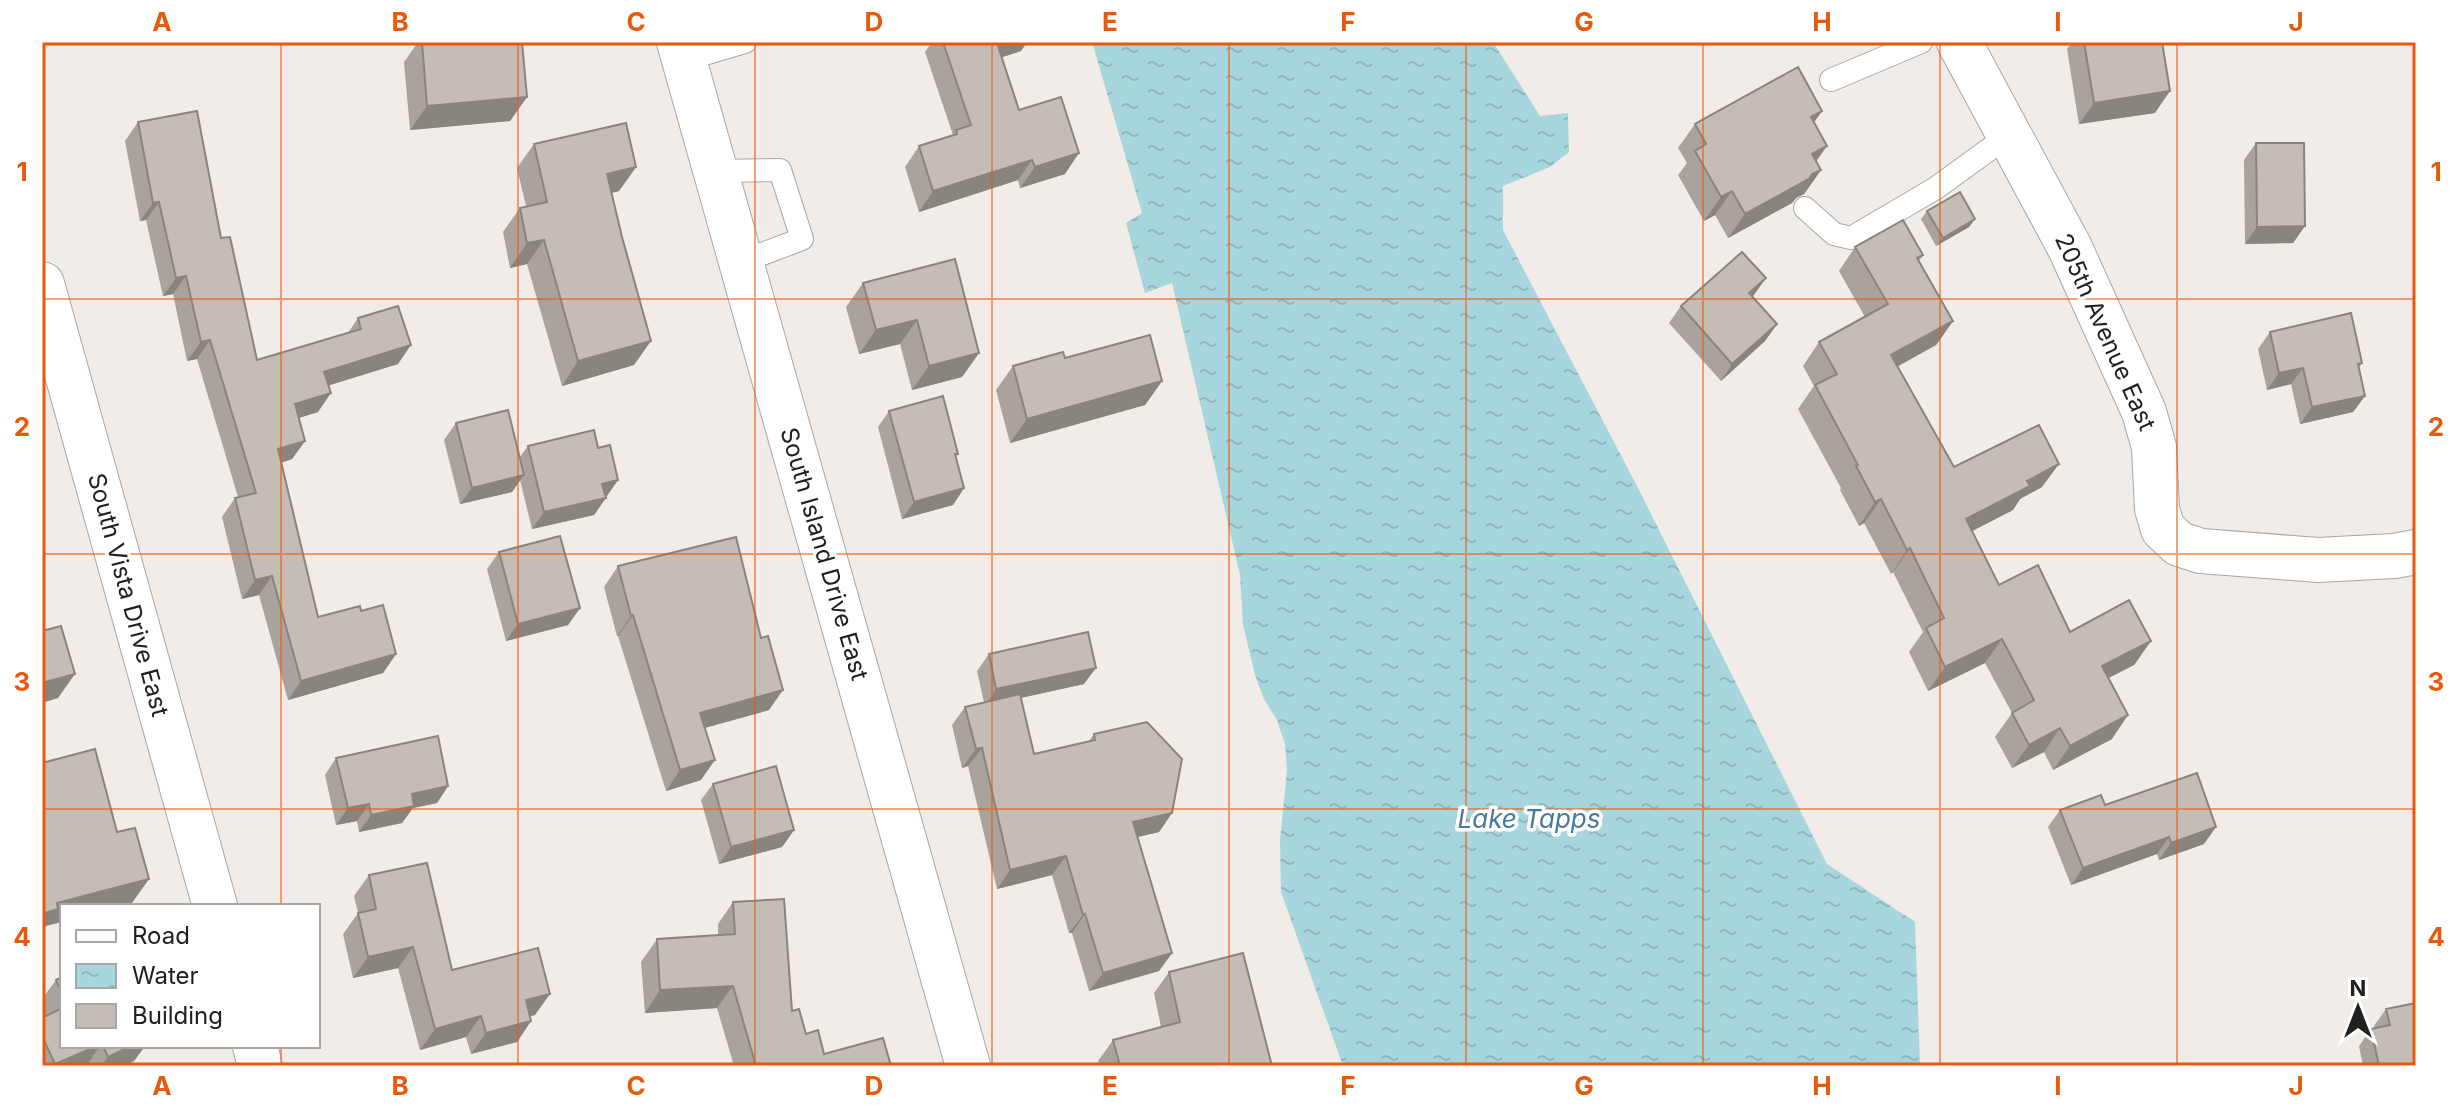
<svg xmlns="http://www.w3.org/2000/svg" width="2458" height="1108" font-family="Inter,sans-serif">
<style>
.water{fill:url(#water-ripples)}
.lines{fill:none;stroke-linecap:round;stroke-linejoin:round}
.service-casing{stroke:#a7a7a7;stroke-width:24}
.minor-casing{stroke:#a7a7a7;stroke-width:46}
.service{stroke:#fff;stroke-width:22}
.minor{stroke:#fff;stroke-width:44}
.wall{fill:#a9a29d}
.shaded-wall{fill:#8a847f}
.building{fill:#c5bcb6;stroke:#8a847f;stroke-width:2}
.grid{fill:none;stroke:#e8590c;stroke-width:2;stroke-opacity:0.55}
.labels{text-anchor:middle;stroke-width:7;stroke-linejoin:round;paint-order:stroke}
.street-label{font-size:24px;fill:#202020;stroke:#fff}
.water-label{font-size:26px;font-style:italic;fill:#467ba0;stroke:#fff}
.neatline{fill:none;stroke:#e8590c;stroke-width:3}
.grid-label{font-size:26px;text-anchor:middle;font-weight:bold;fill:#e8590c}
</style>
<defs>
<pattern id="water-ripples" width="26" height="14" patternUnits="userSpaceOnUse" patternTransform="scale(2)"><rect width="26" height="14" fill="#a8d6de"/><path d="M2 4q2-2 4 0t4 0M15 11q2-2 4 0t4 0" fill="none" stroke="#90b7be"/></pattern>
</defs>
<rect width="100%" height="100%" fill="#f1ece7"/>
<polygon class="water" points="1092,42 1493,42 1540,116 1568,113 1569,152 1550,167 1503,186 1503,230 1638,488 1827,864 1915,922 1920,1066 1343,1066 1281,892 1280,841 1287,770 1285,744 1277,720 1264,699 1255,675 1243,625 1240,575 1172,283 1145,293 1126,223 1142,213"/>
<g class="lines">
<defs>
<g id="service">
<polyline points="684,60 745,42"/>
<polyline points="1831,80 1921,42"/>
<polyline points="715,171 780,170 802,239 741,262"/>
<polyline points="1805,208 1834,234 1851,238 1936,188 2009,135"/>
</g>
<g id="minor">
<polyline points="679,42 968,1066"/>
<polyline points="1959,42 2070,248 2144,412 2154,447 2157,509 2163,529 2179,544 2201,551 2318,560 2394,556 2416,552"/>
<polyline points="42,284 215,906"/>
<polyline points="255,1046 260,1066"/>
</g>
</defs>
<use href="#service" class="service-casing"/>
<use href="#minor" class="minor-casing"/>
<use href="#service" class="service"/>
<use href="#minor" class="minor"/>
</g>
<g class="wall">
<polygon points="418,42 522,42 527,97 510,121 410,130 404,62"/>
<polygon points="932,42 1027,42 1021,51 1001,57 1019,110 1065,174 1020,188 1018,180 919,212 905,167 919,146 953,135 925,52"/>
<polygon points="2072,42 2162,42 2155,113 2079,124 2067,49"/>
<polygon points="1822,111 1814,122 1816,161 1821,170 1804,194 1796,198 1792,203 1728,238 1715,215 1704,221 1678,175 1687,163 1678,148 1695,124"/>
<polygon points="138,122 221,238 257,360 348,333 358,318 398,364 328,385 318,412 299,418 305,441 292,459 281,463 318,617 361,611 396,654 383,673 288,700 259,595 242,599 222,517 235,498 238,497 197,359 187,361 173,294 163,296 146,220 140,221 125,141"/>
<polygon points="2256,143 2305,226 2293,243 2245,244 2244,160"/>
<polygon points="534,144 636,167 619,191 612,193 634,365 562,386 527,264 510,268 503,232 520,208 526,206 517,168"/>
<polygon points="1927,211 1975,219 1969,227 1936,246 1921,219"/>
<polygon points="1855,247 1923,255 1919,261 1953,321 1936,345 1898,366 1954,467 2042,487 2020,499 2013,510 1972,531 1999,585 2070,632 2151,641 2134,665 2108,678 2112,739 2053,770 2044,752 2012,768 1995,737 2012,713 1985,663 1928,691 1909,652 1923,632 1893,572 1891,574 1864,523 1859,526 1840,490 1841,488 1798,409 1814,386 1803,366 1819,342 1865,317 1839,271"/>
<polygon points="863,283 979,353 962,377 912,390 900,344 859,354 846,307"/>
<polygon points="1754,295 1752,297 1777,324 1765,341 1721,381 1669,323 1681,306"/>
<polygon points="2270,332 2362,363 2359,368 2365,396 2353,412 2300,424 2291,384 2267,390 2258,349"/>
<polygon points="1065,358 1162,381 1145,405 1010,443 996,390 1013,366"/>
<polygon points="889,411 958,454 956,457 964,488 953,505 902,519 878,427"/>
<polygon points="456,423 519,458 528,446 598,448 618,480 594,515 532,529 520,480 512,492 460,504 444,440"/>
<polygon points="499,552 580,608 568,625 506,641 487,569"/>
<polygon points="618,566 769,710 705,728 701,780 666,791 618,636 617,636 604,587"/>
<polygon points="989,654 1084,684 1020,698 1034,754 1089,741 1094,734 1172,813 1159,832 1138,837 1172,953 1159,971 1089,991 1072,933 1069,933 1052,875 997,889 968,766 962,768 952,725 965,707 984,702 977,671"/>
<polygon points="336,758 448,786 437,803 413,808 402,823 359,832 357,821 336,825 325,775"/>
<polygon points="713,784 794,830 782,847 719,864 701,800"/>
<polygon points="2105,805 2204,844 2159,860 2157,854 2071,885 2048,827 2060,810"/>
<polygon points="369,875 452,970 535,1015 530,1016 531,1021 517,1042 471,1054 466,1037 420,1050 398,968 353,978 343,934 358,913 354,896"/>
<polygon points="733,902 792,1011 806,1034 824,1054 891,1066 734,1066 717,1008 645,1013 641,962 657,939 718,935 718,924"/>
<polygon points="1169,972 1272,1066 1100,1066 1098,1061 1113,1040 1161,1027 1154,993"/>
<polygon points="62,977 62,1046 145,1046 134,1061 124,1066 42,1066 42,1018 45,1016 42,1011 42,999 56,980"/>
<polygon points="2386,1009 2416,1066 2363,1066 2359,1046 2371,1029 2375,1029 2374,1026"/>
</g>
<g class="shaded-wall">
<polygon points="999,42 1027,42 1021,51 982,64 997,43"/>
<polygon points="2170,91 2155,113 2079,124 2094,103"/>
<polygon points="527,97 510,121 410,130 427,106"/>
<polygon points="1822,111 1805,135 1811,117"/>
<polygon points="1827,146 1810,170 1812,154"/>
<polygon points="1079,153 1065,174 1020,188 1035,167"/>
<polygon points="1032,160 1018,180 919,212 933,191"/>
<polygon points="636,167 619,191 590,198 607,174"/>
<polygon points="1821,170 1804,194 1796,198 1792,203 1728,238 1745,214 1812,174"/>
<polygon points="1732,191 1715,215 1704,221 1721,197"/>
<polygon points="159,202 146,220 140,221 153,203"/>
<polygon points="1975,219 1969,227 1936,246 1943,238"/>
<polygon points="2305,226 2293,243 2245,244 2257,227"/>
<polygon points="544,240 527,264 510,268 527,243"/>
<polygon points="186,276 173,294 163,296 176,278"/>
<polygon points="1766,278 1754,295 1737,310 1749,293"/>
<polygon points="917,320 900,344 859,354 876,330"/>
<polygon points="1953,321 1936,345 1875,379 1891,355"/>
<polygon points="1777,324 1765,341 1721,381 1732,364"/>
<polygon points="210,340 197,359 187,361 201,342"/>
<polygon points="651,341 634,365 562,386 578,361"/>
<polygon points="411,345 398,364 311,391 324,372"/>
<polygon points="979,353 962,377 912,390 929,366"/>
<polygon points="2303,368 2291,384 2267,390 2279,373"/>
<polygon points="1162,381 1145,405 1010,443 1027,419"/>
<polygon points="331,393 318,412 282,423 295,404"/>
<polygon points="2365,396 2353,412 2300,424 2312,407"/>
<polygon points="305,441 292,459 264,468 278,449"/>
<polygon points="2059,464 2042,487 2020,499 2013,510 1949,543 1966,519 2027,481"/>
<polygon points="524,475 512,492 460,504 472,488"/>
<polygon points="618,480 606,497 590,500 602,484"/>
<polygon points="964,488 953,505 902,519 914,502"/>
<polygon points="606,498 594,515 532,529 544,512"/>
<polygon points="1881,499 1864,523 1859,526 1875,502"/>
<polygon points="1910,548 1893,572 1891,574 1907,550"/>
<polygon points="272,576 259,595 242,599 255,580"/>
<polygon points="580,608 568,625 506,641 518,624"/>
<polygon points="633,615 618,636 617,636 631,616"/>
<polygon points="2002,639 1985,663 1928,691 1945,667"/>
<polygon points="2151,641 2134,665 2085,690 2102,666"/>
<polygon points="396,654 383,673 288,700 301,681"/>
<polygon points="1096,668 1084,684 985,706 996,689"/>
<polygon points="75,674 58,698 42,703 42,683"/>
<polygon points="783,690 769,710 686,733 700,713"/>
<polygon points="2128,715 2112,739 2053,770 2070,746"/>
<polygon points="2060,728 2044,752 2012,768 2029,745"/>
<polygon points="982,748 968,766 962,768 976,749"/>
<polygon points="715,760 701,780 666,791 680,770"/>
<polygon points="448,786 437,803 413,808 402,823 359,832 371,815 412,794"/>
<polygon points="369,804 357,821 336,825 348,808"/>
<polygon points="1172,813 1159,832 1120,841 1133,822"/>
<polygon points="2216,827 2204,844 2159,860 2171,843"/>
<polygon points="794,830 782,847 719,864 731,847"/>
<polygon points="2169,837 2157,854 2071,885 2083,868"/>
<polygon points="1066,856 1052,875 997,889 1010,870"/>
<polygon points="149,879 132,903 122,906 62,906 62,922 46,926 42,932 42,914 57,903"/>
<polygon points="1085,914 1072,933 1069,933 1083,915"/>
<polygon points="413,947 398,968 353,978 368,957"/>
<polygon points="1172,953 1159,971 1089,991 1103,973"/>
<polygon points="733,986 717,1008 645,1013 660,990"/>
<polygon points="550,994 535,1015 511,1021 526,1000"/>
<polygon points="481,1016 466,1037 420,1050 435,1029"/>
<polygon points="531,1021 517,1042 471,1054 486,1033"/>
<polygon points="97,1046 100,1046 86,1066 54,1066"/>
<polygon points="131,1046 145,1046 134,1061 124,1066 101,1066 108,1057"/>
</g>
<g class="building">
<polygon points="422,42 522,42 527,97 427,106"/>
<polygon points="943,42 999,42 997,43 1019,110 1061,97 1079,153 1035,167 1032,160 933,191 919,146 957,134 956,130 971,125"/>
<polygon points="2084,42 2162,42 2170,91 2094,103"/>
<polygon points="1798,67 1822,111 1811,117 1827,146 1812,154 1821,170 1812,174 1809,179 1745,214 1732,191 1721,197 1695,151 1706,144 1695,124"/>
<polygon points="197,111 221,238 230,237 257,360 361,329 358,318 398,306 411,345 324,372 331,393 295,404 305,441 278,449 318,617 360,606 361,611 383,605 396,654 301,681 272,576 255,580 235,498 256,493 210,340 201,342 186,276 176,278 159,202 153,203 138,122"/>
<polygon points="626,123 636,167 607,174 622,237 651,341 578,361 544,240 527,243 520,208 547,202 534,144"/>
<polygon points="2256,143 2304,143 2305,226 2257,227"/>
<polygon points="1960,192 1975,219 1943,238 1927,211"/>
<polygon points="1903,220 1923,255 1917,258 1953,321 1891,355 1954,467 2039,425 2059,464 2027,481 2030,486 1966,519 1999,585 2038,565 2070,632 2129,600 2151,641 2102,666 2128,715 2070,746 2060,728 2029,745 2012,713 2034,700 2002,639 1945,667 1926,628 1944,618 1910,548 1907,550 1881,499 1875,502 1856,466 1858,465 1815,385 1837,374 1819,342 1888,304 1855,247"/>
<polygon points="1742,252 1766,278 1749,293 1777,324 1732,364 1681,306"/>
<polygon points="955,259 979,353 929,366 917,320 876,330 863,283"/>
<polygon points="2351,313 2362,363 2358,364 2365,396 2312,407 2303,368 2279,373 2270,332"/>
<polygon points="1150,335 1162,381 1027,419 1013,366 1063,352 1065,358"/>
<polygon points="943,396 958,454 955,454 964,488 914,502 889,411"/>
<polygon points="508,410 524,475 472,488 456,423"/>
<polygon points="594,430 598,448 610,445 618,480 602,484 606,498 544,512 528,446"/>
<polygon points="560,536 580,608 518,624 499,552"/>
<polygon points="736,537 761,638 768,636 783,690 700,713 715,760 680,770 633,615 631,616 618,566"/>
<polygon points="61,626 75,674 42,683 42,631"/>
<polygon points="1088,632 1096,668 996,689 989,654"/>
<polygon points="1020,694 1034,754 1095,740 1094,734 1147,722 1182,759 1172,813 1133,822 1172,953 1103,973 1085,914 1083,915 1066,856 1010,870 982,748 976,749 965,707"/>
<polygon points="438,736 448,786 412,794 414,806 371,815 369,804 348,808 336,758"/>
<polygon points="95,749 117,832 135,828 149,879 57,903 58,909 42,914 42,763"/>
<polygon points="776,766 794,830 731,847 713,784"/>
<polygon points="2197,773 2216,827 2171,843 2169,837 2083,868 2060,810 2101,795 2105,805"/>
<polygon points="427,863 452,970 538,948 550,994 526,1000 531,1021 486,1033 481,1016 435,1029 413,947 368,957 358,913 376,909 369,875"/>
<polygon points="784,899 792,1011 799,1009 806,1034 818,1030 824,1054 883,1038 891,1066 756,1066 733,986 660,990 657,939 735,934 733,902"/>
<polygon points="1243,953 1272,1066 1120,1066 1113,1040 1180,1022 1169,972"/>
<polygon points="62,977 62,993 56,980"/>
<polygon points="2416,1003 2416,1066 2379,1066 2371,1029 2390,1025 2386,1009"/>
<polygon points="62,1008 62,1046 97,1046 55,1064 42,1036 42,1018"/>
<polygon points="103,1046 131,1046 108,1057"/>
</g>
<path class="grid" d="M281,42v864M518,42v1024M755,42v1024M992,42v1024M1229,42v1024M1466,42v1024M1703,42v1024M1940,42v1024M2177,42v1024M42,299h2374M42,554h2374M42,809h2374M281,1046v20"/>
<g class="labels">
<g class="street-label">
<text transform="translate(2105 332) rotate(66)" y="8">205th Avenue East</text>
<text transform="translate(824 554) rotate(74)" y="8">South Island Drive East</text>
<text transform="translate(128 595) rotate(75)" y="8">South Vista Drive East</text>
</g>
<g class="water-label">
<text x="1529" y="828">Lake Tapps</text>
</g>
</g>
<rect width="2458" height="1108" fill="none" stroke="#ffffff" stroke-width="88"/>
<rect x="60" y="904" width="260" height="144" fill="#ffffff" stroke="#a6a6a6" stroke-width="2"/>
<rect x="76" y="930" width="40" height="12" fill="#ffffff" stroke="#a6a6a6" stroke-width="2"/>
<text x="132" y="944" font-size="24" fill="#202020">Road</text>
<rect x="76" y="964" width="40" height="24" fill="url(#water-ripples)" stroke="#a6a6a6" stroke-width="2"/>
<text x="132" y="984" font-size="24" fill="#202020">Water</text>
<rect x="76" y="1004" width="40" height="24" fill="#c5bcb6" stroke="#a6a6a6" stroke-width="2"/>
<text x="132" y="1024" font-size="24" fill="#202020">Building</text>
<g transform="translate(2358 1008)" stroke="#ffffff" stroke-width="6" paint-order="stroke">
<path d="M0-6L14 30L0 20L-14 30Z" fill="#202020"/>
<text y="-12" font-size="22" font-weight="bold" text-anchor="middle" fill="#202020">N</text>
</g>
<rect x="44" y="44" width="2370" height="1020" class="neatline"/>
<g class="grid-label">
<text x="162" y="31">A</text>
<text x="400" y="31">B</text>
<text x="636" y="31">C</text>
<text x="874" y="31">D</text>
<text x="1110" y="31">E</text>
<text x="1348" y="31">F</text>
<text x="1584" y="31">G</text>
<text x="1822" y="31">H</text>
<text x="2058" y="31">I</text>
<text x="2296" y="31">J</text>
<text x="22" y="181">1</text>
<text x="2436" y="181">1</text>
<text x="22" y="436">2</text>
<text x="2436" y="436">2</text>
<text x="22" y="691">3</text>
<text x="2436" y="691">3</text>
<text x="22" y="946">4</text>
<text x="2436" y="946">4</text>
<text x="162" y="1095">A</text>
<text x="400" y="1095">B</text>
<text x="636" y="1095">C</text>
<text x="874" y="1095">D</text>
<text x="1110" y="1095">E</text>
<text x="1348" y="1095">F</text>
<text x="1584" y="1095">G</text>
<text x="1822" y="1095">H</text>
<text x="2058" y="1095">I</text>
<text x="2296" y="1095">J</text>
</g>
</svg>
